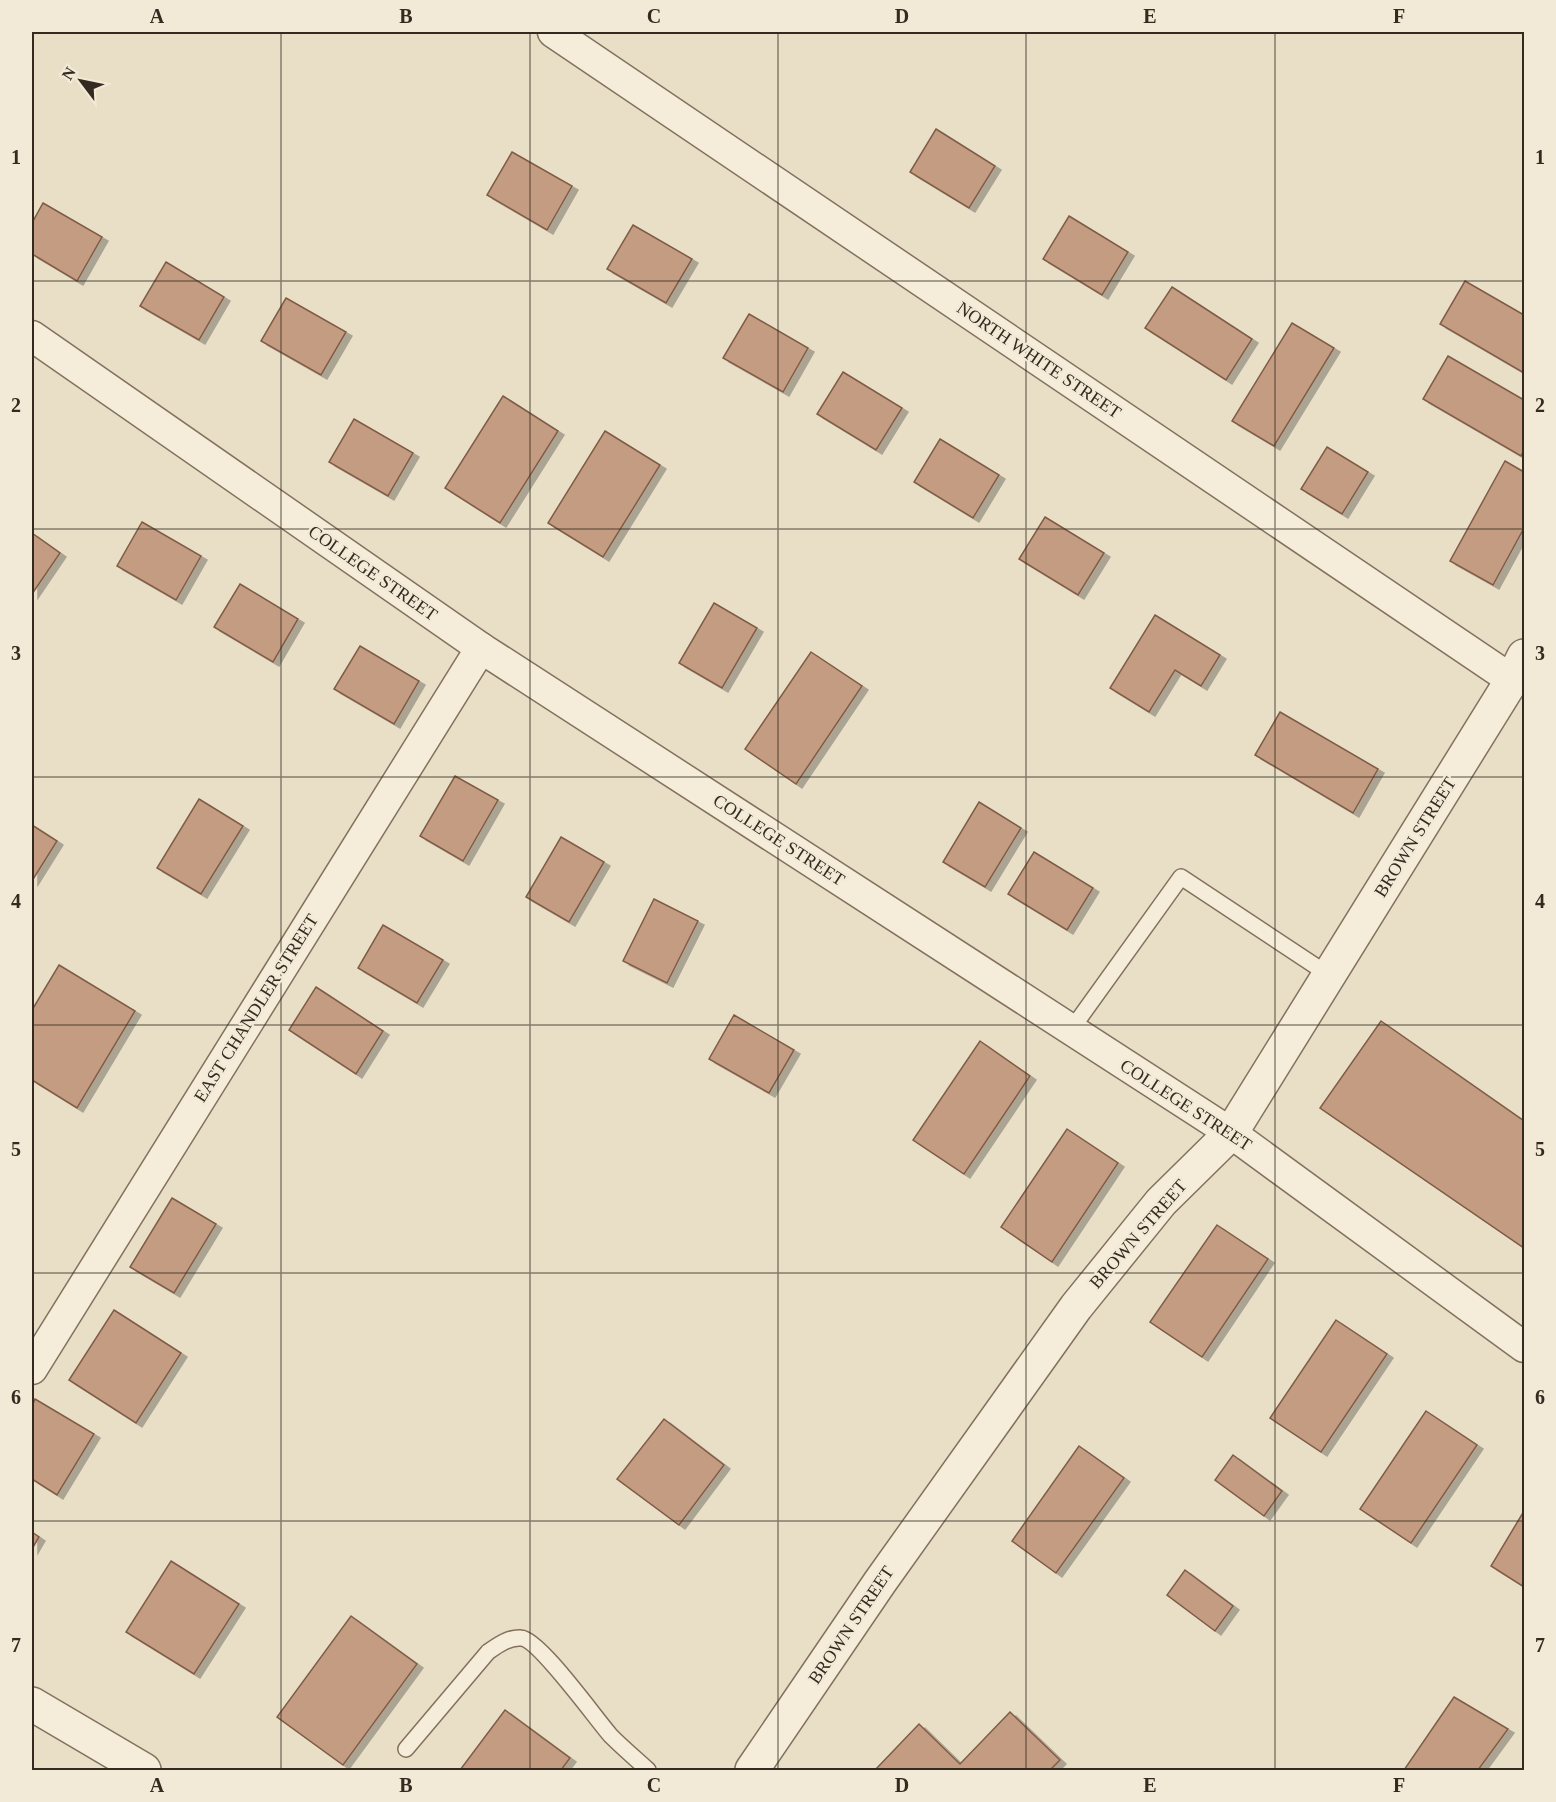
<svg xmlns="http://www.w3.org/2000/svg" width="1556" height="1802" font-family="'Times New Roman',serif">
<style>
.building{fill:#c39c81;stroke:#805c47;stroke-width:1.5;filter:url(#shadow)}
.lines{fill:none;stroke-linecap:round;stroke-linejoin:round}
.service-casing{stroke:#83715e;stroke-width:18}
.minor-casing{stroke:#83715e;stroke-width:33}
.tertiary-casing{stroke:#83715e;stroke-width:36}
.service{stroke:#f5ecd9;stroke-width:15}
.minor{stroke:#f5ecd9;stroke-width:30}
.tertiary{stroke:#f5ecd9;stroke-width:33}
.grid{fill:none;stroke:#352a20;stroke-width:1.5;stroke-opacity:0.55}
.labels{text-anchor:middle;stroke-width:4.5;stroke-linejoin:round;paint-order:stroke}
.street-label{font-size:18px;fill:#352a20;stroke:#f2e9d6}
.neatline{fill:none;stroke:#352a20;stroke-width:2}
.grid-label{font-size:20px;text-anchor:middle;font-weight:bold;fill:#352a20}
</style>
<defs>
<filter id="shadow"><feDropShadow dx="6" dy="4" stdDeviation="0" flood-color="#0004"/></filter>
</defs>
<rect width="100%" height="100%" fill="#e9dfc7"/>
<g class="building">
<polygon points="936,129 995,166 969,208 910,172"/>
<polygon points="512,152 572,186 547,230 487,195"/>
<polygon points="43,203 102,237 77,281 32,254 32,223"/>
<polygon points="1069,216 1128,252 1102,295 1043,259"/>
<polygon points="633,225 692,259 666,303 607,269"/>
<polygon points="166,262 224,297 199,340 140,306"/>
<polygon points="1465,281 1524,315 1524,373 1440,324"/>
<polygon points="1172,287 1252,339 1226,380 1145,328"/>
<polygon points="286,298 346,332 321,375 261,341"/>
<polygon points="749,314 808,348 783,392 723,358"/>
<polygon points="1292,323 1334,348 1274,446 1232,421"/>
<polygon points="1448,356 1524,400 1524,450 1521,456 1423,399"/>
<polygon points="843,372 902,408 876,450 817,414"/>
<polygon points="503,396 558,431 500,523 445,488"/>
<polygon points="354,419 413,453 388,496 329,462"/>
<polygon points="605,431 660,465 603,557 548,523"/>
<polygon points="940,439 999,475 973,518 914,482"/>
<polygon points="1327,447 1368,472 1342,514 1301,489"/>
<polygon points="1505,461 1524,472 1524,528 1493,585 1450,561"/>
<polygon points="1045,517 1104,553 1078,595 1019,559"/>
<polygon points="142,522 201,556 176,600 117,566"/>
<polygon points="32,533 60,553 32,594"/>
<polygon points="240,584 298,619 273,662 214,627"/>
<polygon points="714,603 757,628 722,688 679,663"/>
<polygon points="1155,615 1220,655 1201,686 1175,670 1149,712 1110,688"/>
<polygon points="360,646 419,681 394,724 334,689"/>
<polygon points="811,652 862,686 796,784 745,749"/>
<polygon points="1280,712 1378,769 1353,813 1255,755"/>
<polygon points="455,776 498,800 463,861 420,836"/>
<polygon points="199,799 243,826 201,894 157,868"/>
<polygon points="979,802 1021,828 985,887 943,862"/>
<polygon points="32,825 57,841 32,881"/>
<polygon points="561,837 604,862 569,922 526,897"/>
<polygon points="1034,852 1093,888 1067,930 1008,894"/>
<polygon points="654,899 698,921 667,983 623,961"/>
<polygon points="383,925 443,960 417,1003 358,968"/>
<polygon points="59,965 135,1011 77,1108 32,1080 32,1010"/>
<polygon points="316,987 383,1031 356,1074 289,1030"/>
<polygon points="734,1015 794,1050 769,1093 709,1059"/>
<polygon points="1381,1021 1524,1121 1524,1248 1320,1108"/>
<polygon points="980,1041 1030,1076 964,1174 913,1140"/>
<polygon points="1067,1129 1118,1163 1052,1262 1001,1227"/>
<polygon points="172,1198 216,1224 174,1293 130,1267"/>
<polygon points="1217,1225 1268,1259 1202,1357 1150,1322"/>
<polygon points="114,1310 181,1353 136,1423 69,1380"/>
<polygon points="1336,1320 1387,1354 1321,1452 1270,1418"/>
<polygon points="35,1399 94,1434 57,1495 32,1479 32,1406"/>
<polygon points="1426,1411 1477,1445 1411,1543 1360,1509"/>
<polygon points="664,1419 724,1465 679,1525 617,1479"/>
<polygon points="1079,1446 1124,1478 1056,1573 1012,1541"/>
<polygon points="1233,1455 1282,1491 1264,1516 1215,1480"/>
<polygon points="1524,1511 1524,1587 1491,1566"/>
<polygon points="32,1532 39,1537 32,1549"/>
<polygon points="171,1561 239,1604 194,1674 126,1632"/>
<polygon points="1185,1570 1233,1606 1215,1631 1167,1595"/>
<polygon points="351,1616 417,1664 343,1765 277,1717"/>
<polygon points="1454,1697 1508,1729 1478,1770 1404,1770"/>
<polygon points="505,1710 570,1758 561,1770 460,1770"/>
<polygon points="1010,1712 1060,1760 1050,1770 875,1770 919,1724 960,1764"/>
</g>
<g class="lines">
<defs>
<g id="service">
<polyline points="1071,1030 1181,877 1329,975"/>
<path d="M406,1749l82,-97c10,-7 21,-15 33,-14 18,1 75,81 90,98 12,12 25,23 37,34"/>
</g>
<g id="minor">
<polyline points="553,32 1512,680"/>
<polyline points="32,336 481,648 1231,1133 1524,1347"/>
<polyline points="32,1369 481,648"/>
</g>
<g id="tertiary">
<polyline points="32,1704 144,1770"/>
<polyline points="752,1770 880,1582 1076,1307 1161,1202 1231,1133 1512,680 1524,656"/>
</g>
</defs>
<use href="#service" class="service-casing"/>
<use href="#minor" class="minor-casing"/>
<use href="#tertiary" class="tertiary-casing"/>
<use href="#service" class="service"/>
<use href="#minor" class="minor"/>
<use href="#tertiary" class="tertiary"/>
</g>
<path class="grid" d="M281,32v1738M530,32v1738M778,32v1738M1026,32v1738M1275,32v1738M32,281h1492M32,529h1492M32,777h1492M32,1025h1492M32,1273h1492M32,1521h1492"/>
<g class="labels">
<g class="street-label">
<text transform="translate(1039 360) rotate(34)" y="6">NORTH WHITE STREET</text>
<text transform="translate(373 573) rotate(35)" y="6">COLLEGE STREET</text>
<text transform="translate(1415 837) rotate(-58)" y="6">BROWN STREET</text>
<text transform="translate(779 840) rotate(33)" y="6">COLLEGE STREET</text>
<text transform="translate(256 1008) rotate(-58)" y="6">EAST CHANDLER STREET</text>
<text transform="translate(1186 1105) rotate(33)" y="6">COLLEGE STREET</text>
<text transform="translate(1138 1234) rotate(-49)" y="6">BROWN STREET</text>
<text transform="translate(851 1625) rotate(-56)" y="6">BROWN STREET</text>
</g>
</g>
<rect width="1556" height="1802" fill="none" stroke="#f2e9d6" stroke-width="66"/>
<g transform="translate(81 81) rotate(302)" stroke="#f2e9d6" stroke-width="4.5" paint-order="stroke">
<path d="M0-4.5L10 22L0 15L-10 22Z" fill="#352a20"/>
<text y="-9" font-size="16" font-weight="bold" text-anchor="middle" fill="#352a20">N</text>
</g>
<rect x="33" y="33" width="1490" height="1736" class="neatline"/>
<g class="grid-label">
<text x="157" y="23">A</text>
<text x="406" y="23">B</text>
<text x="654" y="23">C</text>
<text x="902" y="23">D</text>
<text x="1150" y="23">E</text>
<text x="1399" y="23">F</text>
<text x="16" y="164">1</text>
<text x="1540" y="164">1</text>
<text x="16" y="412">2</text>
<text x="1540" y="412">2</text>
<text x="16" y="660">3</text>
<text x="1540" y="660">3</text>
<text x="16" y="908">4</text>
<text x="1540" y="908">4</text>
<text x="16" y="1156">5</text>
<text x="1540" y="1156">5</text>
<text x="16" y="1404">6</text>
<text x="1540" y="1404">6</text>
<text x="16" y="1652">7</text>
<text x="1540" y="1652">7</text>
<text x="157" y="1792">A</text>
<text x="406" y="1792">B</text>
<text x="654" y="1792">C</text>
<text x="902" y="1792">D</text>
<text x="1150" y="1792">E</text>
<text x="1399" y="1792">F</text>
</g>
</svg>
